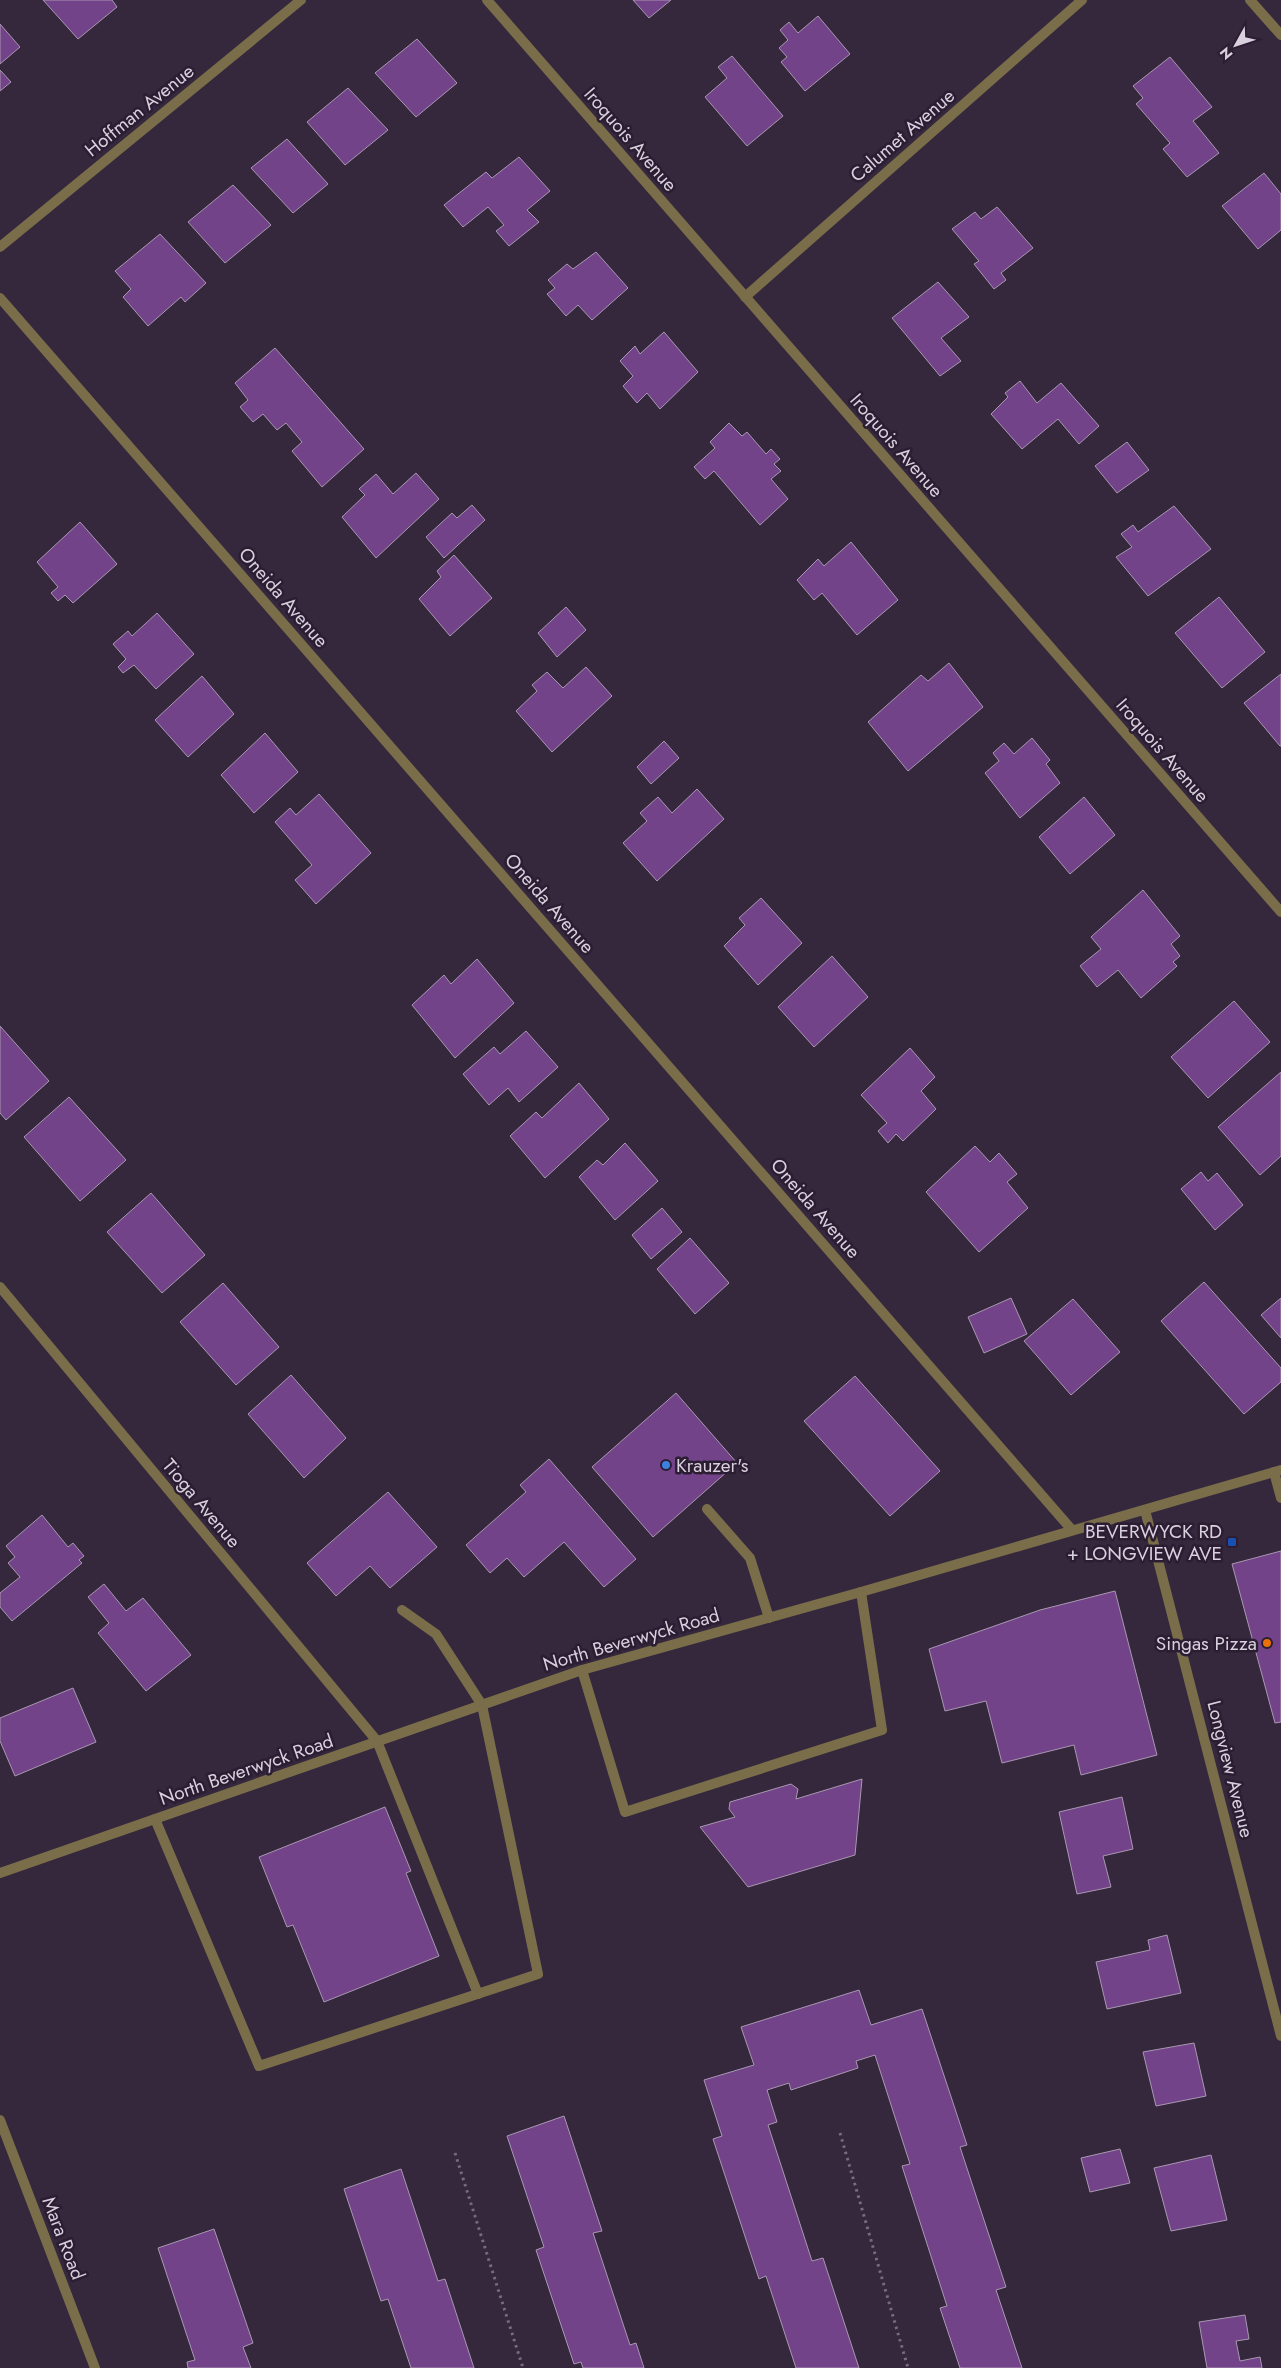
<svg xmlns="http://www.w3.org/2000/svg" width="1281" height="2368" font-family="Jost,sans-serif">
<style>
.building{fill:#724388;stroke:#a998b2}
.lines{fill:none;stroke-linecap:round;stroke-linejoin:round}
.path{stroke:#776b7d;stroke-width:3;stroke-dasharray:2.5 4;stroke-linecap:butt}
.service{stroke:#796d4a;stroke-width:10}
.minor{stroke:#796d4a;stroke-width:10}
.tertiary{stroke:#796d4a;stroke-width:10}
.shop-dot{fill:#3f7fe0;stroke:#2b1d32;stroke-width:2}
.transit-dot{fill:#1a4fb4;stroke:#2b1d32;stroke-width:2}
.food-dot{fill:#e8710a;stroke:#2b1d32;stroke-width:2}
.labels{text-anchor:middle;stroke-width:5;stroke-linejoin:round;paint-order:stroke}
.street-label{font-size:19px;fill:#d9d0de;stroke:#2b1d32}
.poi-label{font-size:19px;fill:#d9d0de;stroke:#2b1d32;text-anchor:end}
</style>
<rect width="100%" height="100%" fill="#35273c"/>
<g class="building">
<polygon points="43,0 112,0 117,7 78,39"/>
<polygon points="633,0 671,0 649,18"/>
<polygon points="818,16 850,54 805,91 781,62 787,57 779,48 788,40 780,30 789,22 798,33"/>
<polygon points="0,24 20,47 0,64"/>
<polygon points="417,39 457,83 416,117 375,73"/>
<polygon points="732,56 783,116 747,146 705,97 727,78 718,67"/>
<polygon points="1170,57 1212,107 1193,121 1219,153 1187,177 1163,149 1170,143 1136,104 1143,98 1133,86"/>
<polygon points="0,70 11,82 0,91"/>
<polygon points="348,88 388,130 345,165 307,122"/>
<polygon points="287,139 328,184 293,213 251,168"/>
<polygon points="519,157 550,191 527,210 539,222 509,246 496,231 504,225 488,207 463,227 444,205 486,172 492,178"/>
<polygon points="1264,173 1281,194 1281,230 1258,249 1222,206"/>
<polygon points="233,185 271,225 225,263 188,222"/>
<polygon points="997,207 1033,248 1001,273 1006,280 994,289 974,264 979,261 952,229 975,212 981,219"/>
<polygon points="160,234 206,283 185,302 181,297 148,326 123,297 131,289 115,271"/>
<polygon points="596,252 628,288 592,320 578,305 566,316 547,294 555,288 548,280 567,264 573,269"/>
<polygon points="938,282 969,317 941,338 961,361 940,376 892,318"/>
<polygon points="664,332 698,372 660,409 647,393 637,403 623,386 633,376 620,361 635,346 640,354"/>
<polygon points="275,348 364,449 322,487 292,451 302,442 286,423 277,430 263,414 253,422 240,407 248,400 235,383"/>
<polygon points="1020,381 1037,403 1061,383 1099,426 1079,444 1058,419 1022,449 991,414 1008,397 1005,393"/>
<polygon points="729,423 742,436 747,432 766,454 771,449 780,459 774,464 781,471 771,479 788,499 760,525 714,471 705,479 694,467 715,448 710,442"/>
<polygon points="1127,442 1149,470 1117,493 1095,466"/>
<polygon points="416,473 439,499 376,558 342,517 365,495 359,489 376,474 393,494"/>
<polygon points="472,505 485,520 444,558 426,537 452,513 457,518"/>
<polygon points="1174,506 1211,549 1148,596 1116,557 1132,547 1121,534 1133,525 1138,532"/>
<polygon points="80,522 117,564 73,603 65,595 58,601 51,593 58,587 37,562"/>
<polygon points="851,542 898,600 857,635 822,593 814,600 797,580 818,559 824,566"/>
<polygon points="454,555 492,598 450,636 419,599 441,577 437,571"/>
<polygon points="1219,597 1265,652 1222,688 1175,633"/>
<polygon points="566,607 586,630 557,657 538,633"/>
<polygon points="157,613 194,654 156,689 134,665 123,673 118,667 126,659 113,644 128,631 132,636"/>
<polygon points="949,663 983,707 908,771 868,722 921,675 928,681"/>
<polygon points="586,667 612,696 552,752 516,711 537,691 532,685 547,672 563,688"/>
<polygon points="1281,674 1281,746 1280,746 1244,703"/>
<polygon points="202,676 234,714 188,757 155,720"/>
<polygon points="265,733 298,772 254,813 221,775"/>
<polygon points="1032,738 1050,760 1046,764 1060,783 1020,818 985,773 999,761 993,753 1004,743 1014,754"/>
<polygon points="664,741 679,758 651,784 637,767"/>
<polygon points="697,789 724,819 657,881 623,843 647,821 640,813 658,797 672,813"/>
<polygon points="319,794 371,853 316,904 295,880 312,865 275,822 290,808 296,815"/>
<polygon points="1084,797 1115,835 1070,874 1039,837"/>
<polygon points="1143,890 1180,936 1171,944 1180,956 1173,962 1177,966 1141,998 1118,970 1097,987 1080,966 1101,949 1091,937"/>
<polygon points="761,898 802,943 758,985 724,946 745,925 739,918"/>
<polygon points="832,956 868,997 814,1047 778,1007"/>
<polygon points="477,959 514,1003 455,1058 412,1005 444,975 451,984"/>
<polygon points="1234,1001 1270,1042 1208,1098 1171,1057"/>
<polygon points="0,1026 49,1081 6,1120 0,1113"/>
<polygon points="526,1031 558,1067 519,1102 508,1088 489,1105 463,1074 494,1047 500,1054"/>
<polygon points="910,1048 935,1077 921,1091 936,1109 903,1141 896,1134 888,1143 878,1131 887,1123 861,1095"/>
<polygon points="1281,1072 1281,1156 1260,1175 1218,1127"/>
<polygon points="579,1083 609,1119 545,1178 510,1136 536,1112 542,1118"/>
<polygon points="69,1097 126,1160 80,1201 24,1137"/>
<polygon points="625,1143 658,1181 615,1220 579,1177 597,1160 603,1165"/>
<polygon points="975,1146 990,1162 999,1153 1017,1174 1007,1182 1028,1208 979,1252 926,1192"/>
<polygon points="1201,1172 1208,1181 1217,1173 1243,1205 1215,1230 1181,1189"/>
<polygon points="151,1193 205,1255 162,1293 107,1232"/>
<polygon points="662,1208 682,1232 651,1259 632,1235"/>
<polygon points="690,1238 729,1283 695,1314 657,1269"/>
<polygon points="1204,1282 1281,1368 1281,1382 1244,1414 1161,1321"/>
<polygon points="223,1283 279,1347 236,1385 180,1322"/>
<polygon points="1011,1298 1027,1334 984,1353 968,1317"/>
<polygon points="1281,1298 1281,1338 1261,1315"/>
<polygon points="1073,1299 1120,1352 1071,1395 1024,1341"/>
<polygon points="291,1375 346,1438 304,1478 248,1414"/>
<polygon points="855,1376 940,1471 890,1516 804,1421"/>
<polygon points="676,1393 737,1463 653,1537 592,1467"/>
<polygon points="549,1459 636,1559 604,1587 564,1542 524,1577 507,1558 490,1573 466,1545 526,1492 520,1485"/>
<polygon points="388,1492 437,1547 390,1588 370,1566 336,1596 307,1563"/>
<polygon points="42,1515 68,1547 73,1543 84,1556 79,1560 82,1563 12,1621 0,1607 0,1593 20,1577 8,1563 15,1557 6,1546"/>
<polygon points="1281,1551 1281,1722 1275,1723 1232,1564"/>
<polygon points="104,1584 126,1611 143,1598 191,1655 146,1691 98,1633 109,1623 88,1597"/>
<polygon points="1115,1591 1157,1755 1081,1775 1074,1745 1002,1763 986,1701 945,1711 929,1649 1040,1610"/>
<polygon points="73,1688 96,1742 15,1776 0,1741 0,1718"/>
<polygon points="862,1779 855,1855 748,1887 700,1827 735,1817 729,1809 730,1802 791,1784 798,1789 796,1799"/>
<polygon points="1122,1797 1133,1849 1103,1856 1111,1887 1077,1894 1059,1812"/>
<polygon points="385,1807 411,1871 406,1873 439,1956 324,2002 293,1925 287,1927 259,1857"/>
<polygon points="1167,1935 1181,1993 1107,2009 1096,1962 1150,1950 1148,1940"/>
<polygon points="859,1990 871,2025 922,2009 967,2145 960,2147 1006,2287 996,2290 1022,2368 960,2368 940,2308 947,2306 902,2166 910,2164 875,2055 856,2061 858,2068 791,2090 789,2083 767,2090 777,2122 768,2125 812,2261 823,2258 859,2368 796,2368 766,2276 759,2279 713,2139 722,2136 704,2080 754,2065 741,2027"/>
<polygon points="1194,2043 1206,2096 1156,2106 1143,2052"/>
<polygon points="564,2116 602,2231 593,2233 630,2345 636,2343 644,2368 583,2368 581,2362 574,2364 536,2250 544,2247 507,2136"/>
<polygon points="1120,2149 1130,2183 1090,2192 1081,2158"/>
<polygon points="1211,2155 1227,2220 1171,2231 1154,2168"/>
<polygon points="401,2169 438,2281 445,2279 474,2368 411,2368 388,2299 381,2301 344,2189"/>
<polygon points="214,2229 253,2343 243,2347 251,2368 188,2368 187,2362 195,2360 158,2248"/>
<polygon points="1245,2315 1249,2339 1236,2341 1240,2361 1260,2357 1262,2368 1207,2368 1199,2322"/>
</g>
<g class="lines">
<g class="path">
<polyline points="840,2133 908,2368"/>
<polyline points="455,2153 523,2368"/>
</g>
<g class="service">
<polyline points="1274,1472 1281,1498"/>
<polyline points="707,1509 750,1558 769,1618"/>
<polyline points="582,1670 625,1812 882,1730 861,1592"/>
<polyline points="377,1741 478,1994"/>
<polyline points="155,1819 259,2066 538,1974 482,1705 436,1634 402,1610"/>
<polyline points="0,2120 95,2368"/>
</g>
<g class="minor">
<polyline points="487,0 1281,912"/>
<polyline points="1250,0 1281,35"/>
<polyline points="0,247 301,0"/>
<polyline points="745,297 1082,0"/>
<polyline points="0,298 1072,1530"/>
<polyline points="0,1287 377,1741"/>
<polyline points="1145,1510 1281,2036"/>
</g>
<polyline class="tertiary" points="0,1873 582,1670 861,1592 1281,1470"/>
</g>
<circle class="shop-dot" cx="666" cy="1465" r="5"/>
<rect class="transit-dot" x="1227" y="1537" width="10" height="10" rx="2.5"/>
<circle class="food-dot" cx="1267" cy="1643" r="5"/>
<g class="labels">
<g class="street-label">
<text transform="translate(139 110) rotate(-39)" y="7">Hoffman Avenue</text>
<text transform="translate(902 135) rotate(-41)" y="7">Calumet Avenue</text>
<text transform="translate(631 139) rotate(49)" y="7">Iroquois Avenue</text>
<text transform="translate(897 445) rotate(49)" y="7">Iroquois Avenue</text>
<text transform="translate(284 597) rotate(49)" y="7">Oneida Avenue</text>
<text transform="translate(1163 750) rotate(49)" y="7">Iroquois Avenue</text>
<text transform="translate(550 903) rotate(49)" y="7">Oneida Avenue</text>
<text transform="translate(816 1208) rotate(49)" y="7">Oneida Avenue</text>
<text transform="translate(202 1503) rotate(50)" y="7">Tioga Avenue</text>
<text transform="translate(631 1639) rotate(-16)" y="7">North Beverwyck Road</text>
<text transform="translate(246 1769) rotate(-19)" y="7">North Beverwyck Road</text>
<text transform="translate(1231 1769) rotate(76)" y="7">Longview Avenue</text>
<text transform="translate(64 2238) rotate(69)" y="7">Mara Road</text>
</g>
<g class="poi-label">
<text x="676" y="1472" text-anchor="start">Krauzer's</text>
<text x="1222" y="1538">BEVERWYCK RD<tspan x="1222" dy="22">+ LONGVIEW AVE</tspan></text>
<text x="1257" y="1650">Singas Pizza</text>
</g>
</g>
<g transform="translate(1236 45) rotate(230)" stroke="#2b1d32" stroke-width="4" paint-order="stroke">
<path d="M0-4L9 19L0 12L-9 19Z" fill="#d9d0de"/>
<text y="-8" font-size="14" font-weight="bold" text-anchor="middle" fill="#d9d0de">N</text>
</g>
</svg>
